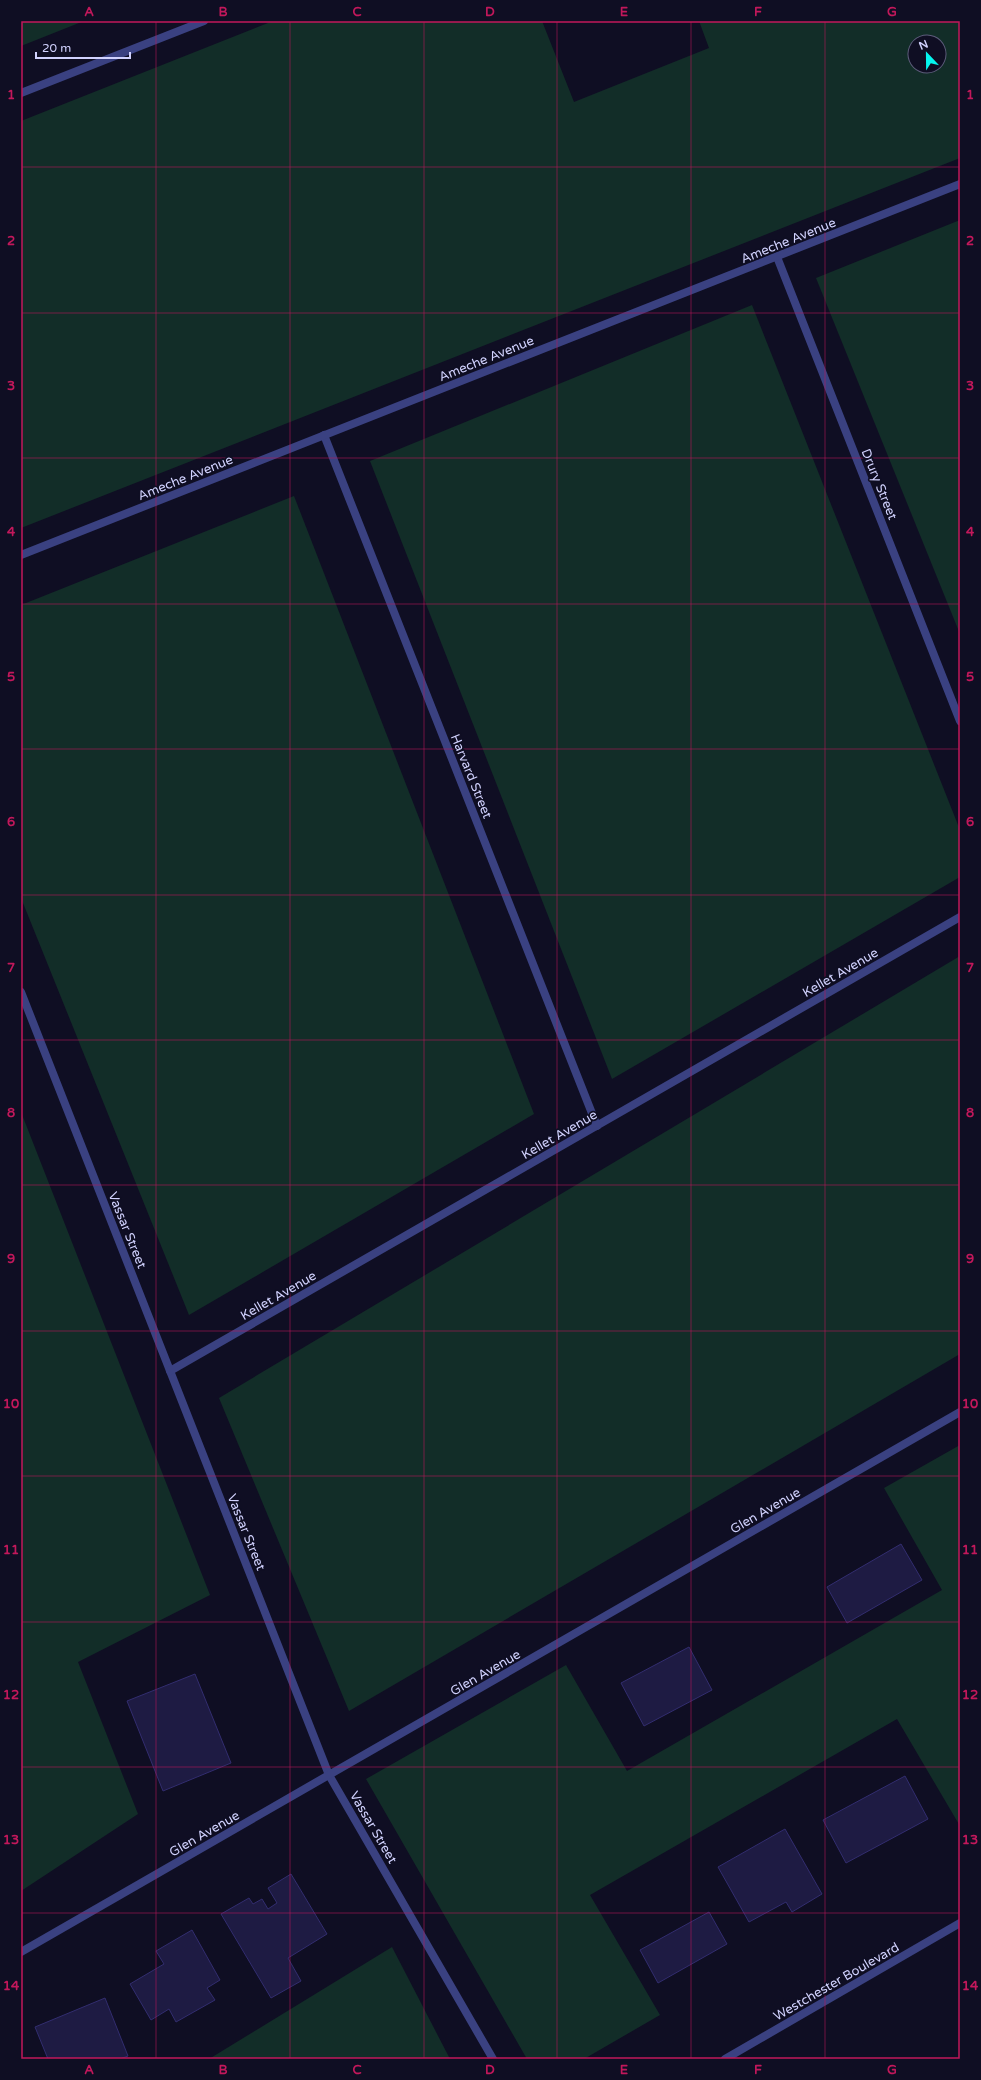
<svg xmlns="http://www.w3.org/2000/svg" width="981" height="2080" font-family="'Varela Round',sans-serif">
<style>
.green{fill:#122d28;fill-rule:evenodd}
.building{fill:#1e1b43;stroke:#322d6f}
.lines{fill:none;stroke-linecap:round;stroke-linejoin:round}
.minor{stroke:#3a4181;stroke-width:8}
.grid{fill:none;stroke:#c2185b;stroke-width:1;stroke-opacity:0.55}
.labels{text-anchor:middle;stroke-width:3.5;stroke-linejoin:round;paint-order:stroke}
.street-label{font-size:13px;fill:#d1d2fe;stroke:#0f0e23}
.neatline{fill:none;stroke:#c2185b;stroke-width:1.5}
.grid-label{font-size:13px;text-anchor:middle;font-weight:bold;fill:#c2185b}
</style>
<rect width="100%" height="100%" fill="#0f0e23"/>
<g class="green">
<polygon points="21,21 84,21 21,46"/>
<path d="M273,21h269l32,81 135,-54 -10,-27h261v137l-939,370v-407zM915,42h24v24h-24z"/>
<polygon points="960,220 960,634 816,278"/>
<polygon points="752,305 960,830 960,877 612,1079 370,461"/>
<polygon points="294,496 534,1114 189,1315 21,898 21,605"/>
<polygon points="960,956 960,1354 349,1711 219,1398"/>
<polygon points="21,1112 210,1595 78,1662 138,1814 21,1891"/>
<polygon points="960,1445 960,1826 897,1719 590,1895 660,2015 584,2059 527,2059 366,1779 566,1665 627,1771 942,1590 884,1488"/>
<polygon points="392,1947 450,2059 209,2059"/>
</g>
<g class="building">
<polygon points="901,1544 922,1580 847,1623 827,1587"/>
<polygon points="689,1647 712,1690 644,1726 621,1683"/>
<polygon points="195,1674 231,1763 163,1791 127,1701"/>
<polygon points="905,1776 928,1819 846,1863 823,1820"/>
<polygon points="785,1829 822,1894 792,1912 786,1902 749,1922 718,1867"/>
<polygon points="291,1874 327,1934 288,1958 301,1981 271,1998 221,1914 249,1898 253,1904 262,1899 268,1909 277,1903 268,1888"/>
<polygon points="709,1912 727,1944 658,1983 640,1950"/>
<polygon points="192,1930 220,1980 207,1988 215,2000 176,2022 169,2009 151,2020 130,1984 164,1964 156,1951"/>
<polygon points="105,1998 128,2056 120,2059 48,2059 35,2027"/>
</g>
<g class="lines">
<g class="minor">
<polyline points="21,93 204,21"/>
<polyline points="777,257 960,721"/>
<polyline points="324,435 597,1126"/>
<polyline points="21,555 960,184"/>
<polyline points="21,992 329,1775 493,2059"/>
<polyline points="170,1371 960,917"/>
<polyline points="21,1952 960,1412"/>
<polyline points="725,2059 960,1923"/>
</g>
</g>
<path class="grid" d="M156,21v2038M290,21v2038M424,21v2038M557,21v2038M691,21v2038M825,21v2038M21,167h939M21,313h939M21,458h939M21,604h939M21,749h939M21,895h939M21,1040h939M21,1185h939M21,1331h939M21,1476h939M21,1622h939M21,1767h939M21,1913h939"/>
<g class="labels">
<g class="street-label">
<text transform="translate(788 240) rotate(-22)" y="5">Ameche Avenue</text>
<text transform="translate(486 358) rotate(-22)" y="5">Ameche Avenue</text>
<text transform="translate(185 477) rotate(-22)" y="5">Ameche Avenue</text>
<text transform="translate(880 484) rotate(68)" y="5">Drury Street</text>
<text transform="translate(472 776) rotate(68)" y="5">Harvard Street</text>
<text transform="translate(840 972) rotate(-30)" y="5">Kellet Avenue</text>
<text transform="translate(559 1134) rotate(-30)" y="5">Kellet Avenue</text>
<text transform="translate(128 1230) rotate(68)" y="5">Vassar Street</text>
<text transform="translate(278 1295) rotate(-30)" y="5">Kellet Avenue</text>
<text transform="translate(765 1510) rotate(-30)" y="5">Glen Avenue</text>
<text transform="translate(247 1532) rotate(68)" y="5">Vassar Street</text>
<text transform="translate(485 1672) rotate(-30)" y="5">Glen Avenue</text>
<text transform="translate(374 1827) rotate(60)" y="5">Vassar Street</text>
<text transform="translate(204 1833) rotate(-30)" y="5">Glen Avenue</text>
<text transform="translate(836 1981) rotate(-30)" y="5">Westchester Boulevard</text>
</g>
</g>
<rect width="981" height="2080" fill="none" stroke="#0f0e23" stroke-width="44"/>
<g transform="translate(927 54) rotate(338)"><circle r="19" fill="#0f0e23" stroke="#5d5c7b"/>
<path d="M0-3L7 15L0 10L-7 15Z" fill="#05f6ef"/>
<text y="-6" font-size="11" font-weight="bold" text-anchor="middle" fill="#d1d2fe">N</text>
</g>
<path d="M36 52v6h94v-6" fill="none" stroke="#d1d2fe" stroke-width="2"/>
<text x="42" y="52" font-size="12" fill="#d1d2fe" stroke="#0f0e23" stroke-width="3" paint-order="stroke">20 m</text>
<rect x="22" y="22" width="937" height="2036" class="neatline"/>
<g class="grid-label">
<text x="89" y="16">A</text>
<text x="223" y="16">B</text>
<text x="357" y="16">C</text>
<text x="490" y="16">D</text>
<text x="624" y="16">E</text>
<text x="758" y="16">F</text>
<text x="892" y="16">G</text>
<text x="11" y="99">1</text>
<text x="970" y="99">1</text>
<text x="11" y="245">2</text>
<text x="970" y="245">2</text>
<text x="11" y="390">3</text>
<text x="970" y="390">3</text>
<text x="11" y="536">4</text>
<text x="970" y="536">4</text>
<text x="11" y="681">5</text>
<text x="970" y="681">5</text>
<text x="11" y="826">6</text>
<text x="970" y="826">6</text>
<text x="11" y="972">7</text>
<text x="970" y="972">7</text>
<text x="11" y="1117">8</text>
<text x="970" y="1117">8</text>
<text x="11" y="1263">9</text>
<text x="970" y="1263">9</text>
<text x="11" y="1408">10</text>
<text x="970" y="1408">10</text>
<text x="11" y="1554">11</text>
<text x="970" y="1554">11</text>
<text x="11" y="1699">12</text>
<text x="970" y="1699">12</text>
<text x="11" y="1844">13</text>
<text x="970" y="1844">13</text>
<text x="11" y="1990">14</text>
<text x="970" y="1990">14</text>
<text x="89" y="2074">A</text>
<text x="223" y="2074">B</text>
<text x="357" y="2074">C</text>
<text x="490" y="2074">D</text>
<text x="624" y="2074">E</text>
<text x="758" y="2074">F</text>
<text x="892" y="2074">G</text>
</g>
</svg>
